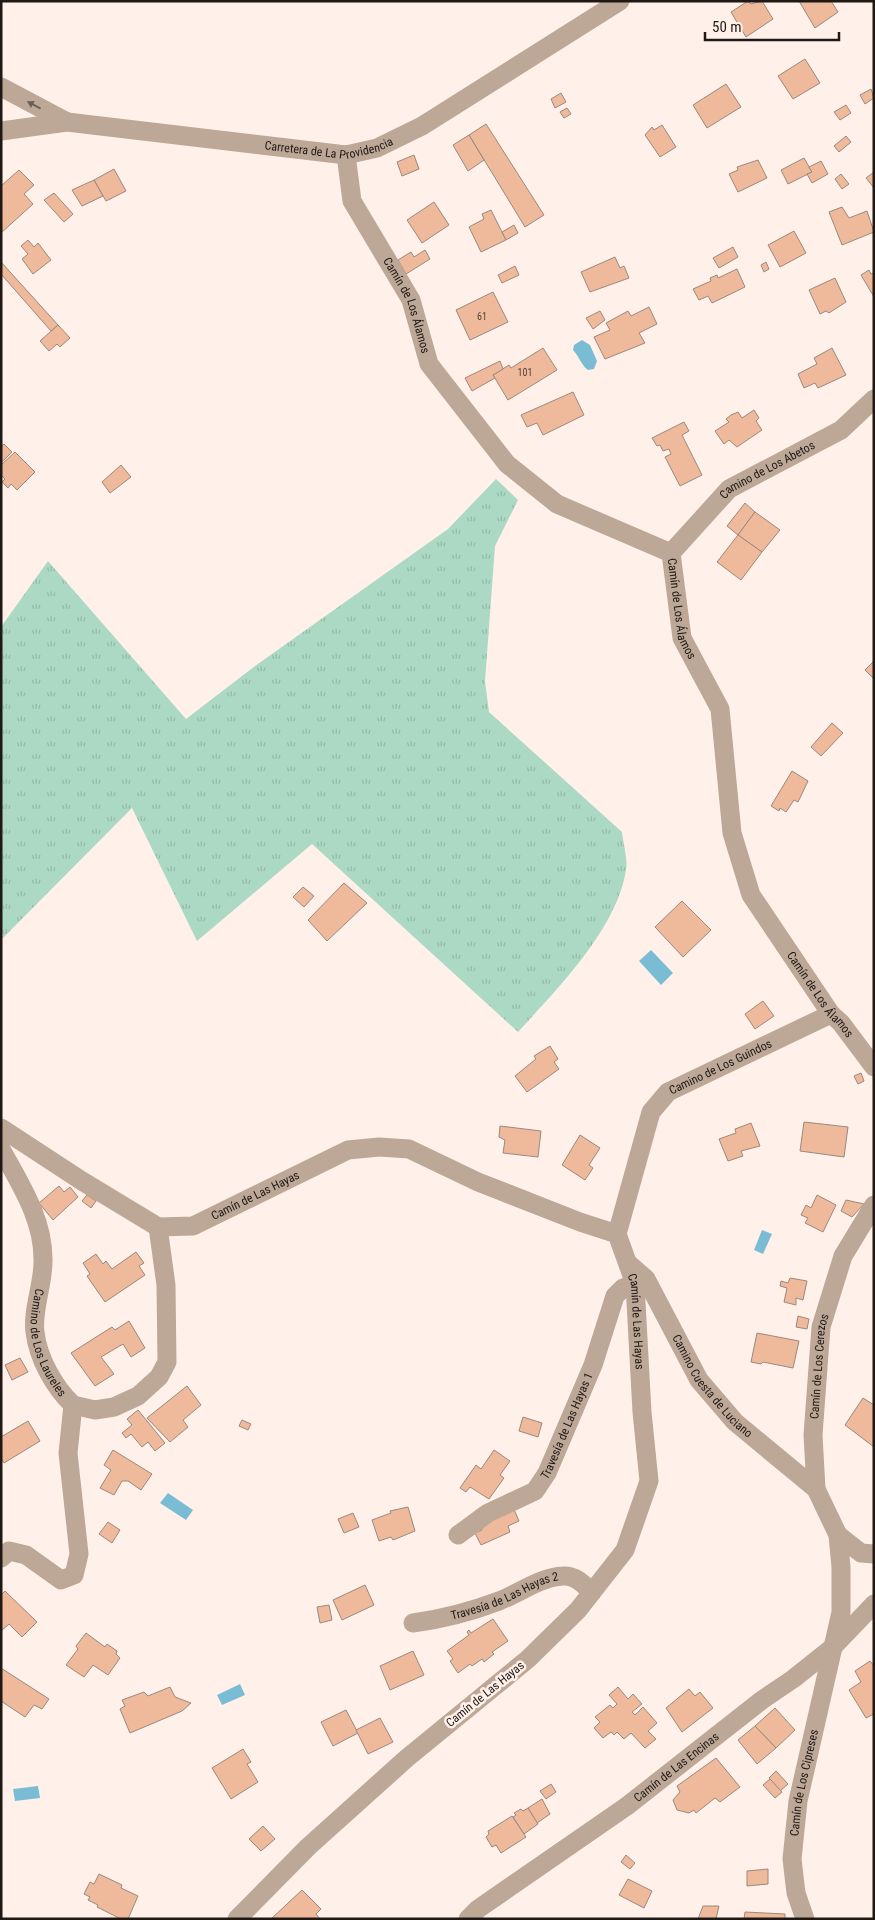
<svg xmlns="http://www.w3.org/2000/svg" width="875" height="1920" font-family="'Roboto Condensed',sans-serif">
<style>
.grass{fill:url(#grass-tufts)}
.water{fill:#7bbcd5}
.building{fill:#efb99b;stroke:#9c887d}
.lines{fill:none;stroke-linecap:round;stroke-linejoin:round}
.minor{stroke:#bda897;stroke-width:19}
.oneway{fill:#6e6056}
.labels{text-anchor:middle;stroke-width:5;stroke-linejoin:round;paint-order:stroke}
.number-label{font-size:10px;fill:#534036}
.street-label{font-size:12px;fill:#1f1814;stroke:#fff1ea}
</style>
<defs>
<pattern id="grass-tufts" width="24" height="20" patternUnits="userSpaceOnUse" patternTransform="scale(1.25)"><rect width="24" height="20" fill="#acd9c4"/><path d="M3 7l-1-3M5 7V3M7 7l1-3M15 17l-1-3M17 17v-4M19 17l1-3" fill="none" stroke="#94baa8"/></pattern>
</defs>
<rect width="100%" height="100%" fill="#fff1ea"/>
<path class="grass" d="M496,479l22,21 -23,46 -10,135 4,31 133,120c1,11 6,27 4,38 -9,59 -69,119 -108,162l-206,-188 -115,97 -65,-133 -131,132v-313l47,-66 138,158 69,-53 193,-137z"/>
<g class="water">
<path d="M582,340l8,5 7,16 -3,8 -6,1c-7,-5 -9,-14 -15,-20l1,-5z"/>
<polygon points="651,950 673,973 661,985 639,961"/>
<polygon points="762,1230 772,1234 763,1254 754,1250"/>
<polygon points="168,1493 193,1510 186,1520 160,1503"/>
<polygon points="240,1684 245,1695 222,1705 217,1695"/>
<polygon points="38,1786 40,1798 15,1801 13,1789"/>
</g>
<g class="building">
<polygon points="748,1 751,4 762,1 773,19 746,37 731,12"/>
<polygon points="799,1 831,1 838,12 815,28"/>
<polygon points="805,59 820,83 793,99 778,76"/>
<polygon points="726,84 741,107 707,128 693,105"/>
<polygon points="871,89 874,98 865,104 860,95"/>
<polygon points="561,93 566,102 555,108 551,99"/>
<polygon points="846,105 851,113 840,120 834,112"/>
<polygon points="567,108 571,114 564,118 560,112"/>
<polygon points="486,124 544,215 525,227 469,135"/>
<polygon points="662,125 676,147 660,157 645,135 652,127 654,130"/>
<polygon points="469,135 484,160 468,171 453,145"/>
<polygon points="846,136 851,142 839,152 834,146"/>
<polygon points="414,155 419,169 402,176 397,162"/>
<polygon points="804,158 812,172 788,184 781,170"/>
<polygon points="758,160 767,178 738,192 729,174 738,170 737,167"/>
<polygon points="821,161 828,174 812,183 807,174 812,172 809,167"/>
<polygon points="114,169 126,191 106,201 94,180"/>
<polygon points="19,170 34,185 24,194 33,204 1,233 1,186"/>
<polygon points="874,172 874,188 866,178"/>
<polygon points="841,174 849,184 842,189 835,179"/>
<polygon points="94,180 103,196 82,206 72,190"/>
<polygon points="54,193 73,214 64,222 44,200"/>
<polygon points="434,202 449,225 422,243 407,220"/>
<polygon points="842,207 849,218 867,211 874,232 842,245 829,212"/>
<polygon points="491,210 506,240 481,252 469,227 484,219 482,214"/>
<polygon points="514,225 518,233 506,240 502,232"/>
<polygon points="794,231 806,253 780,267 768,245"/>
<polygon points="28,240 34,247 38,243 51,260 33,274 22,259 28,254 21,246"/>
<polygon points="733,247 738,257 719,268 713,258"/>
<polygon points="425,250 430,259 406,274 398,260 411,252 414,257"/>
<polygon points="615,257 620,268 624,266 629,278 590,292 581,272"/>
<polygon points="1,262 58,325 51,331 1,274"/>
<polygon points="766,262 769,269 764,272 761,265"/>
<polygon points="515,266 519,275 502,283 498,275"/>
<polygon points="737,269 745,287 712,303 708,296 699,300 693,289 711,281 710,278 717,275 718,278"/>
<polygon points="869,270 871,274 874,273 874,297 861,275"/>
<polygon points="835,278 846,302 829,313 826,311 820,314 809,290"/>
<polygon points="493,292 508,322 470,340 456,310"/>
<polygon points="649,307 657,324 639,333 645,343 605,359 594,337 610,330 606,323 628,311 631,316"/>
<polygon points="600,311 605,320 593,329 586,318"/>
<polygon points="58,325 70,338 60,347 57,344 49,351 40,341"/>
<polygon points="543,348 557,370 508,400 493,375 509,365 511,368"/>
<polygon points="832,348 846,375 818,388 815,383 804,388 798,374 817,364 814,358"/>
<polygon points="500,361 503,369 493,375 495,378 472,391 465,378"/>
<polygon points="573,392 584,415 543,435 537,423 527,427 521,415"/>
<polygon points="754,410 759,418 756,421 762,430 737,447 729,440 724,444 715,431 729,422 726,419 731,415 738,412 742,418"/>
<polygon points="684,422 689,431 682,435 702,475 680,486 665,457 671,454 669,449 663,451 660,445 657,446 652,438"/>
<polygon points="4,444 12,452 1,463 1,447"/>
<polygon points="15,452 35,472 17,490 11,484 8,488 2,482 5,479 1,475 1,465"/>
<polygon points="121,465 131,477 110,493 102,482"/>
<polygon points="745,503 755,512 738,535 727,526"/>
<polygon points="755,512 780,530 762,552 738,535"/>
<polygon points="738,535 762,552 741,580 717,562"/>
<polygon points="874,661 874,679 865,670"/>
<polygon points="832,723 843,733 821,756 811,747"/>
<polygon points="792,771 808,781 798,802 794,800 786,812 780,808 779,811 771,806"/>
<polygon points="344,883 367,903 327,941 308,920"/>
<polygon points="303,887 314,896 304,907 293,897"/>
<polygon points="682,901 711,930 683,957 655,927"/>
<polygon points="763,1001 774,1016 755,1029 745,1014"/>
<polygon points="550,1046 558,1059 554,1062 559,1069 527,1092 515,1076 536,1059 534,1056"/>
<polygon points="861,1073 864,1081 858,1084 854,1076"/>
<polygon points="804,1122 848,1127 844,1157 800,1151"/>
<polygon points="751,1123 760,1146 741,1151 743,1156 728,1161 719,1139 736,1133 735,1129"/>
<polygon points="500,1126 541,1131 538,1157 503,1153 505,1140 499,1137"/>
<polygon points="580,1135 600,1148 589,1165 593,1168 585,1180 562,1165"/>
<polygon points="59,1186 64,1192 70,1187 78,1197 53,1220 39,1203"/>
<polygon points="87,1195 96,1201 91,1208 82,1201"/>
<polygon points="817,1195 836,1205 823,1232 805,1223 808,1218 801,1215 806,1205 811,1208"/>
<polygon points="846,1200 864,1204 852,1217 841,1211"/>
<polygon points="136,1252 144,1263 139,1266 145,1275 105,1302 87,1276 90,1274 83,1263 96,1254 103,1264 106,1261 112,1269"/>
<polygon points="790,1278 807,1281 803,1300 796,1298 796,1305 784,1302 787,1288 780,1286 781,1281 788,1283"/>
<polygon points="798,1316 809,1319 807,1329 796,1327"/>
<polygon points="129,1321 145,1348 131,1357 123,1344 101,1357 114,1374 95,1386 71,1353 112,1327 115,1330"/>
<polygon points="757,1333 799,1341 793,1368 763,1362 761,1364 751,1362"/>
<polygon points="20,1358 28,1372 12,1380 5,1365"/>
<polygon points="187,1386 201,1405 183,1420 188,1427 170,1442 147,1418"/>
<polygon points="863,1398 874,1405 874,1447 845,1425"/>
<polygon points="138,1410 165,1443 155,1451 148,1442 142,1447 131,1434 126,1438 122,1433 132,1425 127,1419"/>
<polygon points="523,1417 542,1423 538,1437 519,1431"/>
<polygon points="242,1420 251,1424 248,1430 239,1426"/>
<polygon points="28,1421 40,1441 4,1463 1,1458 1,1437"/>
<polygon points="113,1450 152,1474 141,1490 128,1481 122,1481 114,1495 100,1488 111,1470 104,1465"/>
<polygon points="494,1450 510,1461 500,1475 504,1478 489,1499 470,1487 466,1492 460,1488 476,1465 481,1469"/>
<polygon points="408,1507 415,1531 393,1540 391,1537 379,1541 372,1520 391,1513 390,1511"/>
<polygon points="513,1507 519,1521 508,1526 510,1532 481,1545 475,1533 482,1530 480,1526"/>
<polygon points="353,1513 359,1527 344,1533 338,1519"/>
<polygon points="108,1522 120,1530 112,1543 99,1534"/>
<polygon points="365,1585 374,1605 342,1620 333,1600"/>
<polygon points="5,1591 37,1622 22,1637 9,1624 1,1631 1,1595"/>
<polygon points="329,1605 332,1620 320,1623 317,1607"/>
<polygon points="493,1619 508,1641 492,1652 494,1654 484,1662 482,1659 472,1666 470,1664 458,1673 450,1661 453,1659 447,1651 469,1635 467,1632 469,1630 471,1633"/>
<polygon points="86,1633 105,1647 107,1644 117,1651 116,1654 120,1658 108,1675 93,1665 84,1677 66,1665 78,1649 76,1646"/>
<polygon points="413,1651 424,1675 390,1690 380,1666"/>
<polygon points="870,1661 874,1666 874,1714 866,1718 849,1690 861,1682 855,1671"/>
<polygon points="1,1668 49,1699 42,1709 34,1705 25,1717 1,1701"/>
<polygon points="170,1687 175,1697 191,1703 182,1711 130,1733 120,1709 125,1706 122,1700 144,1692 148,1696"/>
<polygon points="618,1687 628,1699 633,1694 642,1704 632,1712 635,1715 643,1707 657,1723 648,1731 656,1739 645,1748 631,1733 624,1739 617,1732 614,1735 611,1732 603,1738 594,1728 600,1722 595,1717 610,1705 613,1708 617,1704 609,1695"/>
<polygon points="689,1689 695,1696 700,1692 713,1708 682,1732 666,1708"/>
<polygon points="775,1708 795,1730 776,1748 755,1726"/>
<polygon points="346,1710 358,1733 333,1746 321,1722"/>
<polygon points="380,1718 393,1742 368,1754 356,1730"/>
<polygon points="755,1726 776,1748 757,1764 738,1740"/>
<polygon points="243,1749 251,1762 247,1764 258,1782 231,1799 212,1768"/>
<polygon points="716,1758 740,1787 720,1802 715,1798 696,1813 694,1810 689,1813 677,1810 673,1800 680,1792 677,1786"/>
<polygon points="776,1771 788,1784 780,1791 769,1778"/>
<polygon points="770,1779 782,1792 775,1798 763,1785"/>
<polygon points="551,1784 556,1792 546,1799 540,1791"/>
<polygon points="542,1799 550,1814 537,1823 528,1808"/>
<polygon points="528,1808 538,1824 524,1834 513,1817 516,1815 514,1813 521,1809 523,1811"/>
<polygon points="512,1816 526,1837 501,1853 496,1845 492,1847 486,1837 489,1834 488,1831"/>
<polygon points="263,1826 275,1839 261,1851 249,1839"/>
<polygon points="626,1855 635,1863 630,1869 621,1862"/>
<polygon points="768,1869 768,1884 747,1886 747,1871"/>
<polygon points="99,1874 122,1885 121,1888 138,1896 128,1919 121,1919 97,1907 98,1905 88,1900 90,1897 84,1894 90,1882 94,1884"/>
<polygon points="628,1879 652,1891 644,1908 619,1895"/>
<polygon points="302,1890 321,1909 316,1914 320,1919 271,1919"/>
<polygon points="703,1906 719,1906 716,1919 698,1919"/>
<polygon points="745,1912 785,1914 785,1919 744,1919"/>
</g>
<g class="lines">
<g class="minor">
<polyline points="1,87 67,122"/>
<path id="s1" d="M1,131l66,-9 279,33 31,-7 45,-22 198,-125"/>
<path id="s2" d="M346,155l6,46 59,99 18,64 78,100 50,40 114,49 11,85 38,71 12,124 19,62 80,119 10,9 33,44"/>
<path id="s3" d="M671,553l58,-64 112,-59 33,-31"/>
<path id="s4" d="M1,1128l81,53 76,46 35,-1 155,-76 31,-3 30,2 69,33 102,40 37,12 18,50 7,128 7,69 -24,69 -47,60 -50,49 -121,99 -99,89 -71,72"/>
<path id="s5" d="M1,1149c19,35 42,69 42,110 1,23 -11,51 -8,73 3,26 19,55 38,73l-5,48 11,101 -5,21 -13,5 -35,-25 -17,-4 -8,7"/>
<path id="s6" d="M617,1234l34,-122 17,-20 163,-78"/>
<path id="s7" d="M630,1265l16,14 53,101 36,42 81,67"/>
<polyline points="73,1405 95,1410 114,1407 138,1396 159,1377 167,1362 166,1285 158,1227"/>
<path id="s8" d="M458,1535l30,-22 47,-22 12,-18 46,-108 22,-69 8,-8 12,-4"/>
<polyline points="838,1535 861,1553 874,1554"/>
<path id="s9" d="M413,1623c30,-4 57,-11 86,-22 21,-8 41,-24 64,-25 12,-1 20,8 29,16"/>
<path id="s10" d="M468,1919l10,-10 149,-103 135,-106 31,-21 39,-31 42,-44"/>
<path id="s11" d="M805,1919l-9,-26 -4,-34 6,-58 43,-189v-45l-3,-32 -22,-46 -3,-54 8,-108 22,-71 31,-51"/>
</g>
</g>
<defs><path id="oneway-solid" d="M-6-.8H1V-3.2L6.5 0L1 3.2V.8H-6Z" transform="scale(1.25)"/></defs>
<use class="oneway" href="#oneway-solid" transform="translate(34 105) rotate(-152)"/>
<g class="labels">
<g class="number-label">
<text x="482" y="320">61</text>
<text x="525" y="376">101</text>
</g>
<g class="street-label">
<text dy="4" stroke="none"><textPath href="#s1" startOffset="331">Carretera de La Providencia</textPath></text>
<text dy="4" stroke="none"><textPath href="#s2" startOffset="165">Camín de Los Álamos</textPath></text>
<text dy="4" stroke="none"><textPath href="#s3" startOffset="129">Camino de Los Abetos</textPath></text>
<text dy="4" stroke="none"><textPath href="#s2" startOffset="600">Camín de Los Álamos</textPath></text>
<text dy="4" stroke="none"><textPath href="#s2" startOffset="1020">Camín de Los Álamos</textPath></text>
<text dy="4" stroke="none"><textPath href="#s6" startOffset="211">Camino de Los Guindos</textPath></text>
<text dy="4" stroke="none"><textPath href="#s4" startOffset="290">Camín de Las Hayas</textPath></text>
<text dy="4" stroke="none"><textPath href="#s4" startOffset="770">Camín de Las Hayas</textPath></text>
<text dy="4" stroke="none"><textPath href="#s5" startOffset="206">Camino de Los Laureles</textPath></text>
<text dy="4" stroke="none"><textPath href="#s11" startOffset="565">Camín de Los Cerezos</textPath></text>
<text dy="4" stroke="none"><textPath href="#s7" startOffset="148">Camino Cuesta de Luciano</textPath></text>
<text dy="4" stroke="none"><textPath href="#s8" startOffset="162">Travesía de Las Hayas 1</textPath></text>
<text dy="4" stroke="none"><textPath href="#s9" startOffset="96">Travesía de Las Hayas 2</textPath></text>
<text transform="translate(485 1694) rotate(-39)" y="4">Camín de Las Hayas</text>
<text dy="4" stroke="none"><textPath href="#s10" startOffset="258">Camín de Las Encinas</textPath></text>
<text dy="4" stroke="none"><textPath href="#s11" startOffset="139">Camín de Los Cipreses</textPath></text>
</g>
</g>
<rect width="875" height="1920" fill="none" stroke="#1f1814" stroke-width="5"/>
<path d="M705 32v8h134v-8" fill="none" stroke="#1f1814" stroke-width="2.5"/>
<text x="712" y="32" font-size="15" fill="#1f1814" stroke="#fff1ea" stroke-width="4" paint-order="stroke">50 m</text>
</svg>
